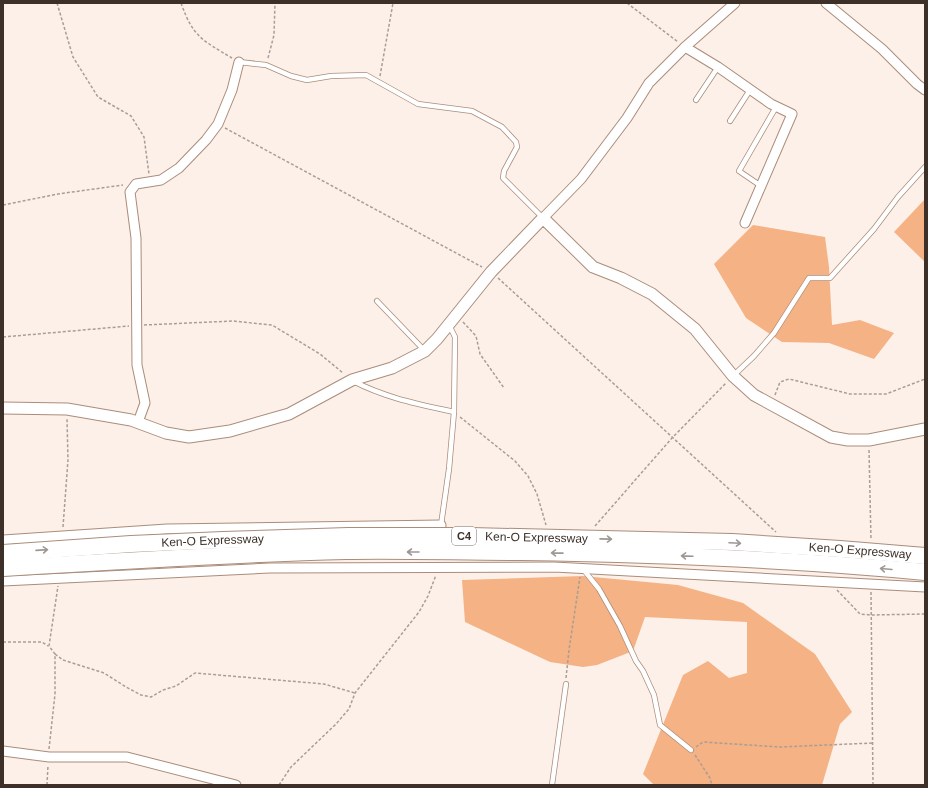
<svg xmlns="http://www.w3.org/2000/svg" width="928" height="788" font-family="Arial,sans-serif">
<style>
.green{fill:#f4b285}
.lines{fill:none;stroke-linecap:round;stroke-linejoin:round}
.service-casing{stroke:#aa8d7b;stroke-width:6}
.minor-casing{stroke:#aa8d7b;stroke-width:11}
.tertiary-casing{stroke:#aa8d7b;stroke-width:13}
.path{stroke:#aa9d95;stroke-width:1.5;stroke-dasharray:3 2;stroke-linecap:butt}
.service{stroke:#fff;stroke-width:4.5}
.minor{stroke:#fff;stroke-width:9}
.tertiary{stroke:#fff;stroke-width:11}
.motorway-bridge-casing{stroke:#aa8d7b;stroke-width:18;stroke-linecap:butt}
.motorway-bridge{stroke:#fff;stroke-width:16}
.oneway{stroke:#9e9894}
.labels{text-anchor:middle;stroke-width:3.5;stroke-linejoin:round;paint-order:stroke}
.shield{fill:#fff;stroke:#766e68;stroke-width:1}
.shield-label{font-size:11px;font-weight:bold;fill:#3c3028}
.street-label{font-size:12px;fill:#3c3028;stroke:#fff}
</style>
<rect width="100%" height="100%" fill="#fdf0e8"/>
<g class="green">
<polygon points="925,199 925,262 894,232"/>
<polygon points="753,225 825,237 829,267 832,325 860,320 894,333 874,359 829,343 782,342 746,318 714,264"/>
<polygon points="583,576 678,585 743,603 815,654 852,712 840,724 822,785 654,785 643,774 683,675 708,661 729,678 747,673 747,622 645,617 633,651 597,665 583,667 550,662 465,622 462,580"/>
</g>
<g class="lines">
<defs>
<g id="service">
<polyline points="239,62 266,65 291,76 307,80 331,76 366,75 418,104 472,111 502,127 516,142 517,147 504,171 503,178 543,218"/>
<polyline points="696,100 718,67"/>
<polyline points="730,121 750,90"/>
<polyline points="761,186 739,171 776,107"/>
<polyline points="377,301 424,350"/>
<polyline points="734,375 754,356 774,333 809,278 830,278 874,229 898,197 925,167"/>
<path d="M353,381c33,17 65,23 101,31"/>
<polyline points="441,525 449,469 454,412 455,337 449,325"/>
<polyline points="583,569 599,589 620,626 636,661 643,671 654,695 660,725 691,750"/>
<polyline points="552,785 566,684"/>
</g>
<g id="minor">
<polyline points="826,3 882,49 917,84 925,90"/>
<polyline points="685,47 718,67 771,104 792,114 745,223"/>
<polyline points="543,218 581,179 627,118 649,83 685,47 735,3"/>
<polyline points="138,422 145,403 137,365 136,238 130,192 136,184 161,180 179,168 206,140 218,124 232,90 239,62"/>
<polyline points="3,540 167,529 441,525 440,539"/>
<polyline points="3,581 270,568 554,567 925,587"/>
<polyline points="3,751 49,757 127,757 236,785"/>
</g>
<polyline id="tertiary" points="3,408 67,409 131,420 166,433 189,437 230,431 289,414 352,380 392,368 425,351 437,339 491,272 543,218 593,267 621,278 652,294 695,329 733,376 754,395 831,437 848,440 869,440 925,429"/>
</defs>
<use href="#service" class="service-casing"/>
<use href="#minor" class="minor-casing"/>
<use href="#tertiary" class="tertiary-casing"/>
<g class="path">
<polyline points="57,3 73,57 98,97 131,116 144,137 149,174"/>
<path d="M181,3c12,34 21,37 51,55"/>
<polyline points="627,3 678,42"/>
<polyline points="268,58 274,35 275,3"/>
<polyline points="380,76 393,3"/>
<polyline points="225,128 482,267"/>
<polyline points="3,205 58,194 123,185"/>
<polyline points="498,278 776,532"/>
<polyline points="463,322 476,336 480,354 504,388"/>
<polyline points="144,325 233,321 272,325 320,354 343,373"/>
<polyline points="3,337 129,326"/>
<polyline points="775,395 780,382 789,379 850,394 886,394 925,379"/>
<polyline points="460,417 515,461 528,476 537,494 546,525"/>
<polyline points="869,450 871,540"/>
<polyline points="595,526 672,438 726,383"/>
<polyline points="63,527 68,460 67,419"/>
<polyline points="837,590 860,614 871,615 925,614"/>
<polyline points="871,592 873,785"/>
<polyline points="3,642 42,642 48,646"/>
<polyline points="55,654 63,660 104,673 126,687 141,695 151,697 163,690 176,686 195,673 324,684 355,693"/>
<polyline points="566,678 569,650 580,577"/>
<polyline points="696,747 703,742 780,747 873,743"/>
<polyline points="49,749 55,694 55,654 49,646 58,586"/>
<polyline points="695,755 710,778 712,785"/>
<polyline points="47,785 48,765"/>
<polyline points="279,785 291,767 336,724 349,709 355,693 419,612 428,596 436,575"/>
</g>
<use href="#service" class="service"/>
<use href="#minor" class="minor"/>
<use href="#tertiary" class="tertiary"/>
<defs>
<g id="motorway-bridge">
<path id="s1" d="M3,553l128,-9 92,-4 125,-4h123l261,6 108,7 85,7"/>
<path d="M3,568c114,-7 228,-14 343,-17 58,-1 117,1 176,1 134,2 269,7 403,20"/>
</g>
</defs>
<use href="#motorway-bridge" class="motorway-bridge-casing"/>
<use href="#motorway-bridge" class="motorway-bridge"/>
</g>
<defs><path id="oneway-shaft" d="M-6 0H5M1.5-3L5.5 0L1.5 3" fill="none" stroke-width="1.6" stroke-linecap="round" stroke-linejoin="round"/></defs>
<g class="oneway">
<use href="#oneway-shaft" transform="translate(606 539) rotate(1)"/>
<use href="#oneway-shaft" transform="translate(735 543) rotate(3)"/>
<use href="#oneway-shaft" transform="translate(42 550) rotate(-4)"/>
<use href="#oneway-shaft" transform="translate(413 552) rotate(-180)"/>
<use href="#oneway-shaft" transform="translate(557 553) rotate(-179)"/>
<use href="#oneway-shaft" transform="translate(687 556) rotate(-178)"/>
<use href="#oneway-shaft" transform="translate(886 569) rotate(-175)"/>
</g>
<g class="labels">
<rect class="shield" x="452" y="527" width="24" height="18" rx="3"/>
<g class="shield-label">
<text x="464" y="540">C4</text>
</g>
<g class="street-label">
<text dy="4" stroke="none"><textPath href="#s1" startOffset="534">Ken-O Expressway</textPath></text>
<text dy="4" stroke="none"><textPath href="#s1" startOffset="210">Ken-O Expressway</textPath></text>
<text dy="4" stroke="none"><textPath href="#s1" startOffset="858">Ken-O Expressway</textPath></text>
</g>
</g>
<rect width="928" height="788" fill="none" stroke="#3c3028" stroke-width="8"/>
</svg>
